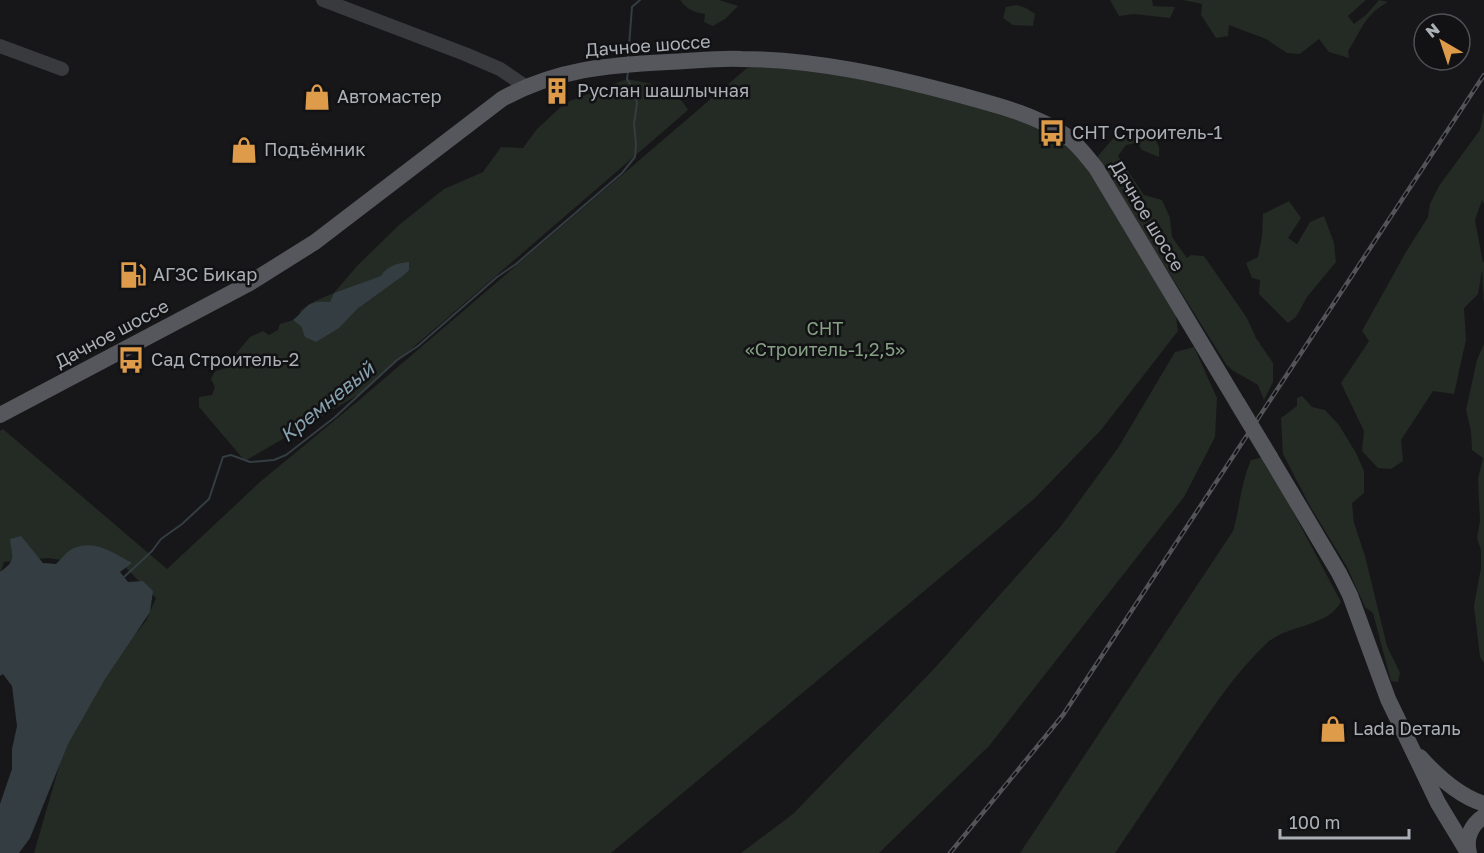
<svg xmlns="http://www.w3.org/2000/svg" width="1484" height="853" font-family="'Golos Text',sans-serif">
<style>
.green{fill:#242a24}
.water{fill:#343d42}
.lines{fill:none;stroke-linecap:round;stroke-linejoin:round}
.stream{stroke:#343d42;stroke-width:2}
.minor{stroke:#393a3d;stroke-width:14}
.major{stroke:#55575c;stroke-width:16}
.rail-casing{stroke:#525458;stroke-width:4.5}
.rail{stroke:#121214;stroke-width:2;stroke-dasharray:7;stroke-linecap:butt}
.major-bridge{stroke:#55575c;stroke-width:16}
.labels{text-anchor:middle;stroke-width:5;stroke-linejoin:round;paint-order:stroke}
.street-label{font-size:18px;fill:#abb0b7;stroke:#121214}
.poi-label{font-size:18px;fill:#abb0b7;stroke:#121214;text-anchor:start}
.park-label{font-size:18px;fill:#85a084;stroke:#121214}
.water-label{font-size:20px;font-style:italic;fill:#86a0ae;stroke:#121214}
</style>
<rect width="100%" height="100%" fill="#171719"/>
<g class="green">
<path d="M680,0h39l19,6 -13,13 -12,7 -9,-4 1,-8c-12,-2 -17,-4 -25,-14z"/>
<polygon points="1110,0 1152,0 1153,6 1175,7 1170,18 1134,14 1119,16"/>
<path d="M1183,0h183l-18,16 6,8 12,-9 13,-15 9,2c-24,13 -26,28 -40,49l1,7 -20,-6 -10,-13 -19,15 -13,-1 -21,-14 -37,-14 -1,11 -12,2 -15,-23 1,-11z"/>
<polygon points="1017,5 1026,8 1035,14 1033,26 1013,25 1003,18 1006,7"/>
<polygon points="768,64 868,76 1002,109 1054,134 1089,165 1175,310 1178,331 1101,430 1034,499 611,853 34,853 63,753 103,673 146,621 156,598 112,554 81,563 48,558 4,562 0,574 0,431 3,429 167,569 260,482 358,401 747,68"/>
<path d="M627,79c25,5 48,7 61,31l-330,285 -113,66 -46,-54v-10l13,-2 3,-8 -4,-8 4,-8 8,-2 27,-32 13,-6 6,4 9,-5 2,-6 13,-4 6,-5 2,-5 14,-9 19,-8 23,-27 42,-41 45,-36 39,-17 18,-25 22,1 14,-19 28,-26z"/>
<polygon points="1484,111 1484,204 1482,200 1475,220 1483,263 1484,261 1484,307 1482,270 1478,294 1464,308 1466,340 1454,394 1433,391 1401,440 1403,461 1391,469 1378,468 1362,451 1364,431 1341,383 1369,341 1362,331 1406,252 1428,217 1430,204 1439,186 1480,130"/>
<polygon points="1152,133 1159,147 1159,157 1142,150 1137,143 1126,145 1118,156 1144,195 1162,200 1170,218 1172,237 1187,258 1191,255 1204,256 1247,318 1256,338 1273,363 1273,382 1264,400 1258,385 1232,370 1226,364 1149,241 1098,167 1098,156 1116,135"/>
<polygon points="1289,201 1301,218 1288,238 1297,244 1310,222 1324,216 1334,243 1336,262 1307,297 1296,317 1288,323 1259,294 1260,280 1252,278 1246,263 1258,257 1262,236 1263,214"/>
<polygon points="1484,344 1484,663 1480,657 1474,606 1481,568 1481,550 1477,538 1480,521 1478,479 1483,458 1472,450 1471,431 1466,410 1477,360"/>
<polygon points="1194,347 1217,398 1215,437 1184,497 989,746 879,853 741,853 793,814 933,670 1061,526 1118,448 1175,352"/>
<polygon points="1302,396 1312,407 1325,410 1339,425 1356,453 1364,471 1364,493 1352,503 1354,523 1365,556 1387,646 1400,673 1398,682 1391,681 1373,613 1365,607 1347,567 1310,506 1283,454 1281,418 1297,406 1297,398"/>
<path d="M1264,457l77,145c-15,26 -53,22 -74,41 -32,30 -56,67 -81,104 -23,35 -47,71 -71,106h-95l213,-322c7,-24 8,-49 18,-71z"/>
</g>
<g class="water">
<path d="M409,262v8l-5,5 -47,34 -18,19 -23,14 -11,-5 -4,-11 -8,-6c17,-14 12,-20 37,-18l4,-9 47,-17c6,-10 16,-13 28,-14z"/>
<path d="M21,536l22,27 13,1c5,-5 12,-14 18,-16 22,-9 41,6 58,15l-12,9 8,10 15,-1 10,10 -3,21 -45,67 -37,65 -38,94 -11,15h-19v-49l12,-35v-20l5,-23 -5,-40 -9,-12 -3,2v-104c17,-12 12,-15 10,-33z"/>
</g>
<g class="lines">
<g class="stream">
<polyline points="628,59 632,7 640,0"/>
<polyline points="124,577 152,551 161,539 182,524 209,499 223,457 231,455 250,462 274,460 286,455 335,417 397,360 418,346 497,277 516,264 622,173 635,157 636,144 634,124 637,103 635,92 627,79 628,71"/>
</g>
<g class="minor">
<polyline points="323,0 465,54 500,69 525,86"/>
<polyline points="0,46 62,69"/>
</g>
<g class="major">
<path d="M0,415l248,-131 67,-42 187,-143c54,-30 106,-34 166,-37 25,-1 49,-4 73,-3 74,0 148,17 219,36 36,10 74,19 105,40 13,9 22,22 31,33l142,236"/>
<polyline points="1270,457 1339,573 1350,595 1388,699 1438,803 1467,851"/>
<path d="M1420,757c17,19 39,39 64,47"/>
<path d="M1469,853c-4,-15 2,-28 15,-37"/>
</g>
<defs>
<polyline id="rail" points="950,853 1063,715 1484,75"/>
</defs>
<use href="#rail" class="rail-casing"/>
<use href="#rail" class="rail"/>
<polyline class="major-bridge" points="1238,404 1270,457"/>
</g>
<defs>
<symbol id="building-bare" viewBox="-9 -9 18 18"><path d="M-4-6H4V6H1V3H-1V6H-4ZM-2.5-4.3h1.7v1.8h-1.7ZM.8-4.3h1.7v1.8H.8ZM-2.5-1h1.7V.8h-1.7ZM.8-1h1.7V.8H.8Z" fill="#de9b4a" stroke="#121214" stroke-width="2.5" paint-order="stroke"/></symbol>
<symbol id="shop-bare" viewBox="-9 -9 18 18"><path d="M-5-2.5h2.3a2.7 3.5 0 0 1 5.4 0H5L5.5 6h-11ZM-1.5-2.5h3a1.5 2.3 0 0 0-3 0Z" fill="#de9b4a" stroke="#121214" stroke-width="2.5" paint-order="stroke"/></symbol>
<symbol id="bus-bare" viewBox="-9 -9 18 18"><path d="M-5-6H5V4H4V6H2V4H-2V6H-4V4H-5ZM-3.5-4V0h7V-4ZM-3.5 1.2v1.5H-2V1.2ZM2 1.2v1.5H3.5V1.2Z" fill="#de9b4a" stroke="#121214" stroke-width="2.5" paint-order="stroke"/></symbol>
<symbol id="fuel-bare" viewBox="-9 -9 18 18"><path d="M-5.5-6h7V0h2V4h1.3V-2.5L3-4.5l.8-.8L6-3V5H2.5V1h-1V6h-7ZM-4.2-4.7v3.2H.2V-4.7Z" fill="#de9b4a" stroke="#121214" stroke-width="2.5" paint-order="stroke"/></symbol>
</defs>
<g fill-rule="evenodd">
<use href="#building-bare" x="538" y="72" width="38" height="38"/>
<use href="#shop-bare" x="298" y="78" width="38" height="38"/>
<use href="#bus-bare" x="1033" y="114" width="38" height="38"/>
<use href="#shop-bare" x="225" y="131" width="38" height="38"/>
<use href="#fuel-bare" x="114" y="256" width="38" height="38"/>
<use href="#bus-bare" x="112" y="341" width="38" height="38"/>
<use href="#shop-bare" x="1314" y="710" width="38" height="38"/>
</g>
<g class="labels">
<g class="street-label">
<text transform="translate(648 46) rotate(-4)" y="6">Дачное шоссе</text>
<text transform="translate(1147 216) rotate(59)" y="6">Дачное шоссе</text>
<text transform="translate(112 334) rotate(-28)" y="6">Дачное шоссе</text>
</g>
<g class="poi-label">
<text x="577" y="97">Руслан шашлычная</text>
<text x="337" y="103">Автомастер</text>
<text x="1072" y="139">СНТ Строитель-1</text>
<text x="264" y="156">Подъёмник</text>
<text x="153" y="281">АГЗС Бикар</text>
<text x="151" y="366">Сад Строитель-2</text>
<text x="1353" y="735">Lada Dеталь</text>
</g>
<g class="park-label">
<text x="825" y="335">СНТ<tspan x="825" dy="21">«Строитель-1,2,5»</tspan></text>
</g>
<g class="water-label">
<text transform="translate(327 402) rotate(-39)" y="7">Кремневый</text>
</g>
</g>
<g transform="translate(1442 42) rotate(321)"><circle r="28" fill="#121214" stroke="#4f5155" stroke-width="1.5"/>
<path d="M0-4.5L10 22L0 15L-10 22Z" fill="#de9b4a"/>
<text y="-9" font-size="16" font-weight="bold" text-anchor="middle" fill="#abb0b7">N</text>
</g>
<path d="M1280 829v9h129v-9" fill="none" stroke="#abb0b7" stroke-width="3"/>
<text x="1289" y="829" font-size="18" fill="#abb0b7" stroke="#121214" stroke-width="4.5" paint-order="stroke">100 m</text>
</svg>
